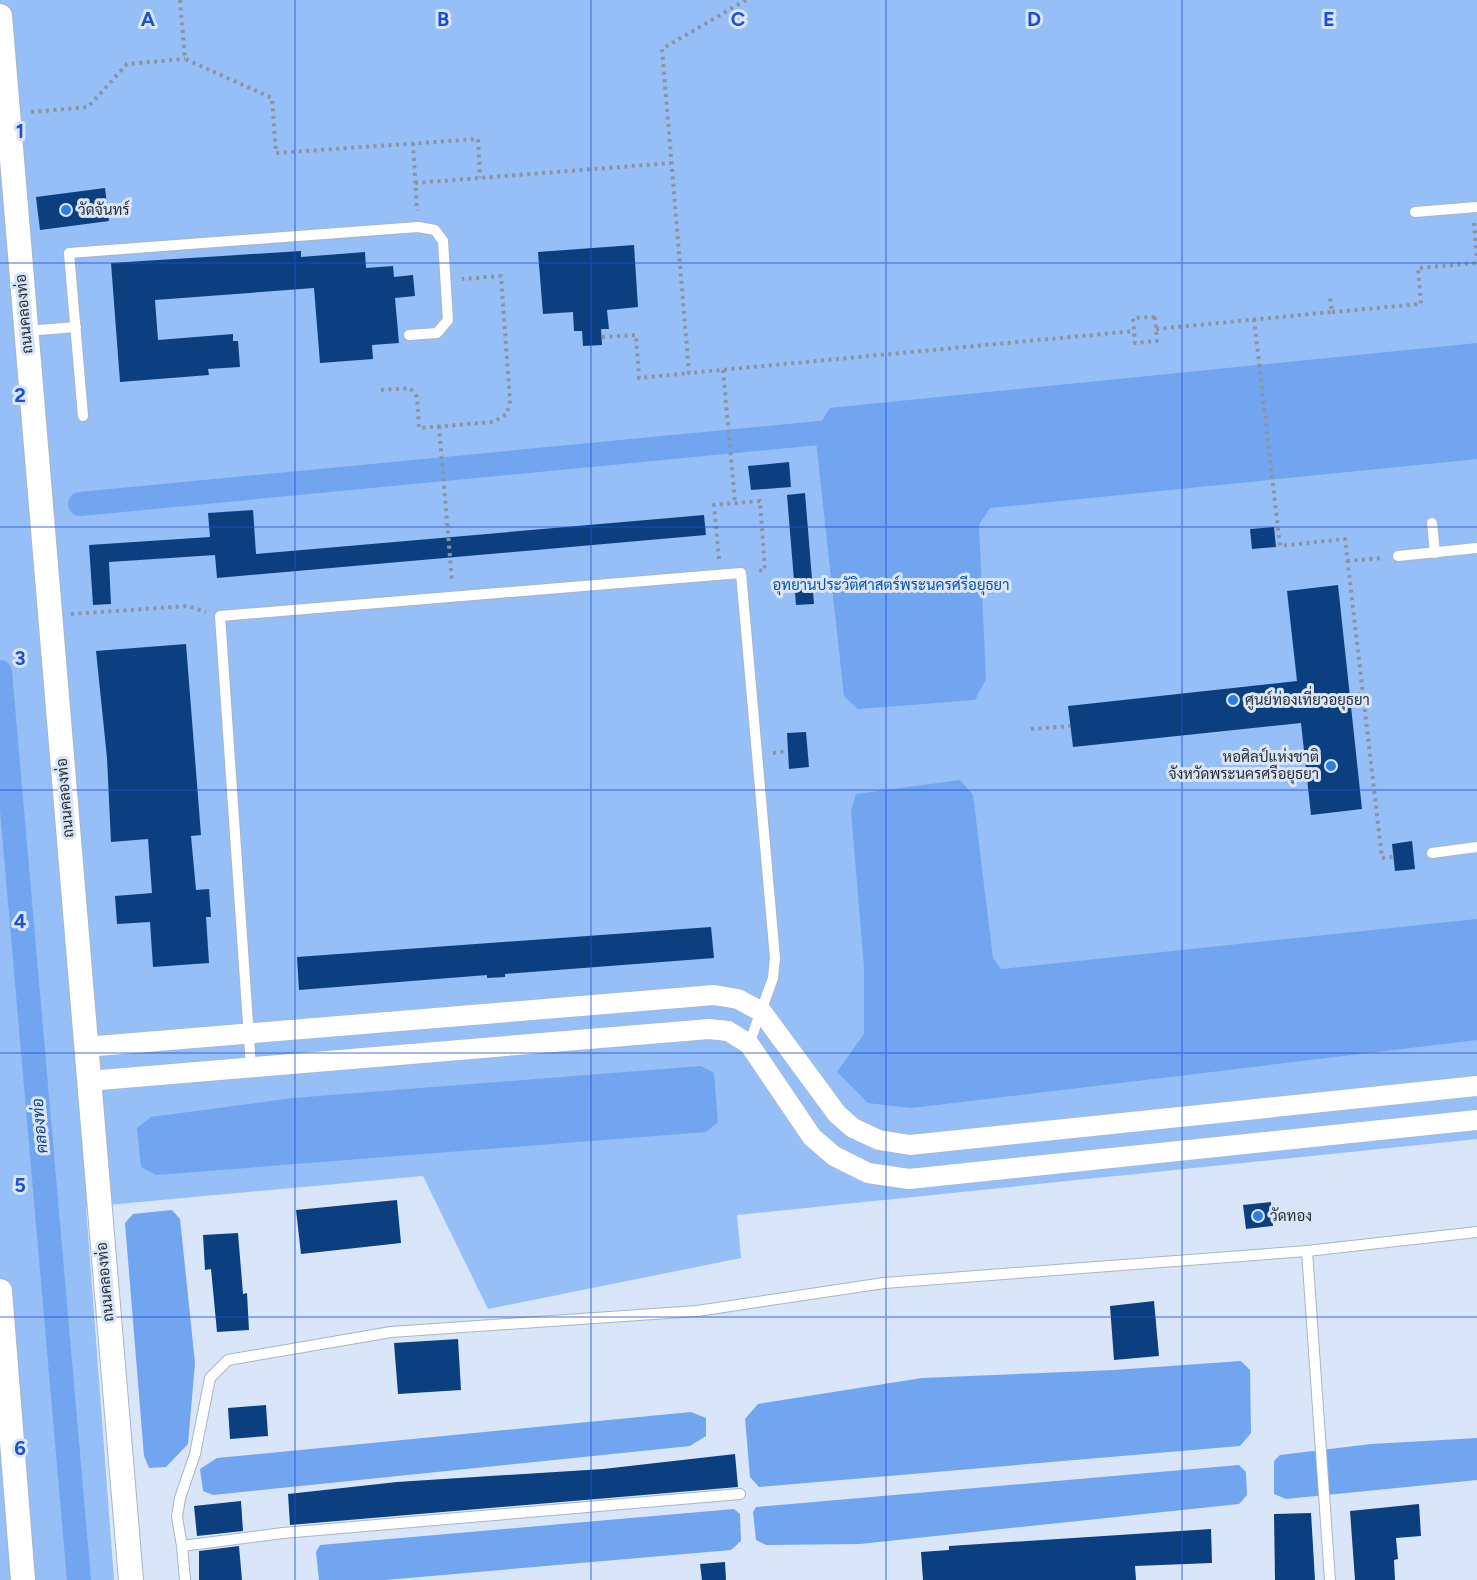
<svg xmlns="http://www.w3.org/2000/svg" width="1477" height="1580" font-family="Figtree,Sarabun,sans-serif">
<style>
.green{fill:#96bef7}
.water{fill:#71a5f0}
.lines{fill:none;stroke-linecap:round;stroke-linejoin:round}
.canal{stroke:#71a5f0;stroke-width:24}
.building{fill:#0c3f80}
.service-casing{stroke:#a8b5c7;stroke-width:12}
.minor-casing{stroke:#a8b5c7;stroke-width:21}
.tertiary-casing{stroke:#a8b5c7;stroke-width:26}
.path{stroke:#8a94a1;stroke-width:4;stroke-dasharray:3 4.5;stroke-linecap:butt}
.service{stroke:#fff;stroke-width:10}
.minor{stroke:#fff;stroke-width:20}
.tertiary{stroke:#fff;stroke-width:24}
.grid{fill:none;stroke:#1d4ed8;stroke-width:1.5;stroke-opacity:0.55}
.poi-dot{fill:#2d7de9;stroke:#d9e6f9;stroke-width:2}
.labels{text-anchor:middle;stroke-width:6;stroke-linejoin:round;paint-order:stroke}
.poi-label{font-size:15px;fill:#292e35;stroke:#d9e6f9;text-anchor:start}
.street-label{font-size:15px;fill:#292e35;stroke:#d9e6f9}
.park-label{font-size:15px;fill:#0d52a8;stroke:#d9e6f9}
.water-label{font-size:16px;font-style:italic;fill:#104183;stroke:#d9e6f9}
.grid-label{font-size:20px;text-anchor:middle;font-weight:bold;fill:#1d4ed8;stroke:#d9e6f9;stroke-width:6;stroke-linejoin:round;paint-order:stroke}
</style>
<rect width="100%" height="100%" fill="#d9e6f9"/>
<polygon class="green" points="0,0 1477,0 1477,1139 737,1215 741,1258 488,1309 423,1176 86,1207 114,1580 0,1580"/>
<g class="water">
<polygon points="1477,343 1477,459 990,508 979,525 986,679 975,700 858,709 844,696 815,432 830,408"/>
<polygon points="960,780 973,795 993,958 1001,969 1477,919 1477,1040 911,1108 868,1103 837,1072 864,1034 864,967 851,811 856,794"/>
<polygon points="701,1066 714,1073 718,1122 706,1132 156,1175 141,1167 137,1128 151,1117 293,1098"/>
<polygon points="172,1210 180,1219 195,1363 188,1444 166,1467 149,1468 144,1456 125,1223 133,1214"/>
<polygon points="1241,1361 1250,1370 1251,1433 1240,1446 759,1487 750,1477 745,1419 758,1404 922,1378 1114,1370"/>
<polygon points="691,1412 706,1418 706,1436 690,1446 213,1495 203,1491 200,1469 217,1458"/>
<polygon points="1477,1438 1477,1480 1286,1499 1274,1494 1274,1461 1280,1455 1371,1444"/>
<polygon points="1239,1465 1246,1472 1247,1495 1239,1504 860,1544 766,1545 756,1540 753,1512 756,1507"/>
<polygon points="734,1509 740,1514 741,1541 731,1550 385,1580 319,1580 316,1552 320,1545"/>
</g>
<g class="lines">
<g class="canal">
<polyline points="80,504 840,431 847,435"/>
<polyline points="0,672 79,1580"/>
</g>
</g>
<g class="building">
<polygon points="105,188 109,221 40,230 36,197"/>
<polygon points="634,245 638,307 607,310 609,329 601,329 602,345 583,346 582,331 574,331 573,312 543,314 538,252"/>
<polygon points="301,251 301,257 365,252 366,268 393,266 394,277 413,275 415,296 395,298 399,343 372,345 373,359 320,363 314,288 155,300 158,340 233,334 233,341 238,341 240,367 208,369 209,375 120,382 111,263"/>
<polygon points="789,462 791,487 751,490 748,466"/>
<polygon points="805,493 814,604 796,605 787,495"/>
<polygon points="253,510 256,554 704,515 706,535 217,578 215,555 109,562 111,604 93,605 89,545 210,537 208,513"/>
<polygon points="1274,527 1276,547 1252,549 1250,529"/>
<polygon points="1338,585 1362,809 1311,815 1301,723 1073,747 1068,706 1297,681 1287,591"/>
<polygon points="186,644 201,835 191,836 196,890 209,889 211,917 206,917 209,963 153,967 150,922 117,924 115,896 152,893 148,839 111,842 107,758 96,651"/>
<polygon points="806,732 809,767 789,769 787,733"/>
<polygon points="1412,841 1415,869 1395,871 1392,844"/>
<polygon points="711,927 714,958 505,974 505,977 487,978 487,975 299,990 297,957"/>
<polygon points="397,1200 401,1243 301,1254 296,1210"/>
<polygon points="1271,1202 1273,1226 1246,1229 1243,1205"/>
<polygon points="238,1233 243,1294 247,1293 249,1330 217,1332 211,1269 205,1270 203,1235"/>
<polygon points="1154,1301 1159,1356 1114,1360 1110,1306"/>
<polygon points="458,1339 461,1390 398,1394 394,1343"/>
<polygon points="266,1405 268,1436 230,1439 228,1408"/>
<polygon points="735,1454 738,1487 290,1525 288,1494 397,1482 603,1469"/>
<polygon points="241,1501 243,1531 197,1536 194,1506"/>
<polygon points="1419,1504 1421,1536 1396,1538 1398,1559 1394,1560 1395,1580 1355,1580 1350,1511"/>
<polygon points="1311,1513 1315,1580 1275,1580 1274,1514"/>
<polygon points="1211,1529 1212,1563 1135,1566 1136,1580 923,1580 921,1552 949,1550 949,1546"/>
<polygon points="239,1546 242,1580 199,1580 199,1551"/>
<polygon points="725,1562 726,1580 702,1580 700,1564"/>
</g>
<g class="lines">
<defs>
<g id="service">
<polyline points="1415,212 1477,207"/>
<polyline points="26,331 76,327"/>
<polyline points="83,416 69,253 418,227 435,230 443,241 448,320 437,333 409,335"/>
<polyline points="1432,523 1435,553"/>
<polyline points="1398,556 1477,548"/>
<polyline points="1432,853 1477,847"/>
<polyline points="251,1067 220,616 741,573 775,958 773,978 749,1044"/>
<polyline points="1307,1251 1330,1580"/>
<polyline points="182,1546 177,1517 180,1498 195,1454 210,1378 228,1360 391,1332 697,1311 884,1283 1307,1251 1477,1232"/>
<polyline points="185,1580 182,1546 283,1533 740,1494"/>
</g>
<g id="minor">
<polyline points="85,1047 714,995 738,999 762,1012 837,1114 853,1128 879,1140 910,1145 1477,1086"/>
<polyline points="88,1081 709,1029 728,1031 749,1044 812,1137 834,1156 868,1173 909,1179 1477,1120"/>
</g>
<g id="tertiary">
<polyline points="0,16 131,1580"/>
<polyline points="0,1291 23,1580"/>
</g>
</defs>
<use href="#service" class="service-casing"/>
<use href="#minor" class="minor-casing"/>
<use href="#tertiary" class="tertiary-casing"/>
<g class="path">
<polyline points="180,0 185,59 272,98 276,153 478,139 480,178"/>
<polyline points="746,0 662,49 689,373 1134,331"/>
<polyline points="31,112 88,107 127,64 185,59"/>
<polyline points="413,143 417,211"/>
<polyline points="415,183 671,163"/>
<polyline points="1474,223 1477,261"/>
<polyline points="1332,312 1421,304 1418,268 1477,263"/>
<polygon points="1155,317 1157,341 1135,343 1133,318"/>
<polyline points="1254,319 1280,546 1345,539 1382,858 1393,857"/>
<polyline points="1156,329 1332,312 1330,298"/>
<polyline points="602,337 636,335 639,378 689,373"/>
<polyline points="723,370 735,503"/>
<polyline points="381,390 410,388 417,397 419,428 493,422 507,414 510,401 501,276 462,279"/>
<polyline points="439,426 452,581"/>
<polyline points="719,559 714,505 760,501 765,570 757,571"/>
<polyline points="1347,561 1382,558"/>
<polyline points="71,614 188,606 206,612"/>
<polyline points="1350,695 1363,694"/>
<polyline points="1031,729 1070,726"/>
<polyline points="773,753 788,751"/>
</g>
<use href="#service" class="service"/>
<use href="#minor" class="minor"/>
<use href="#tertiary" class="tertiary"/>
</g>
<path class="grid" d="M295,0v1580M591,0v1580M886,0v1580M1182,0v1580M0,263h1477M0,527h1477M0,790h1477M0,1053h1477M0,1317h1477"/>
<g class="poi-dot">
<circle cx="66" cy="210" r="6"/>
<circle cx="1233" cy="700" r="6"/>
<circle cx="1331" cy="766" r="6"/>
<circle cx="1258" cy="1216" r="6"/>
</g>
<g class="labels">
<g class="poi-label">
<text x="78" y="215">วัดจันทร์</text>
<text x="1245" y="705">ศูนย์ท่องเที่ยวอยุธยา</text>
<text x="1319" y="762" text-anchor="end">หอศิลป์แห่งชาติ<tspan x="1319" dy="17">จังหวัดพระนครศรีอยุธยา</tspan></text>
<text x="1270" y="1221">วัดทอง</text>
</g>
<g class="street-label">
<text transform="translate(24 314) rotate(-95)" y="5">ถนนคลองท่อ</text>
<text transform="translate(65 798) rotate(-95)" y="5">ถนนคลองท่อ</text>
<text transform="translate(105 1282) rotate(-95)" y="5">ถนนคลองท่อ</text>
</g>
<g class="park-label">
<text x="891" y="590">อุทยานประวัติศาสตร์พระนครศรีอยุธยา</text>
</g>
<g class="water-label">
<text transform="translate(39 1126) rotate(-95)" y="6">คลองท่อ</text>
</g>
</g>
<g class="grid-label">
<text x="148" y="26">A</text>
<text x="443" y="26">B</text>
<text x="738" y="26">C</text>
<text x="1034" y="26">D</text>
<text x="1329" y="26">E</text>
<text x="20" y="138">1</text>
<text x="20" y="402">2</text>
<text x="20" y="665">3</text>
<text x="20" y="928">4</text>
<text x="20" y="1192">5</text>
<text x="20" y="1455">6</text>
</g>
</svg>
